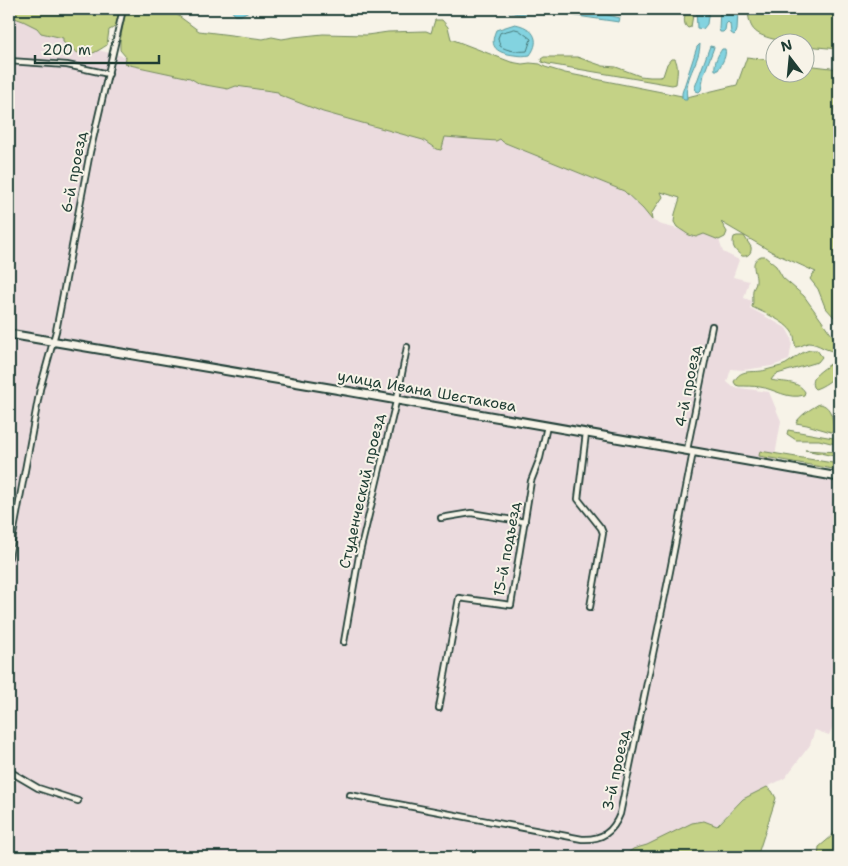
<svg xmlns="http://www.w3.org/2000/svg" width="848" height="866" font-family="'Shantell Sans',sans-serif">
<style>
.built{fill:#ebdbde}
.green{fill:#c4d286;stroke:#72885d}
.water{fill:#83d3e0;stroke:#5b979b}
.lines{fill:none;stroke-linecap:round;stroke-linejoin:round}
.shore{stroke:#477979;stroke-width:1}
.street-casing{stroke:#1f3d34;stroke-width:8}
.primary-casing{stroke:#1f3d34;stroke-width:11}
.street{stroke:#f7f3e8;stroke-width:4.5}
.primary{stroke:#f7f3e8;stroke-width:7}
.labels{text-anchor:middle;stroke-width:4;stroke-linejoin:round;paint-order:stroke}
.street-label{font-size:15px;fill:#1f3d34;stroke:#f7f3e8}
</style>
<rect width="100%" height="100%" fill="#f7f3e8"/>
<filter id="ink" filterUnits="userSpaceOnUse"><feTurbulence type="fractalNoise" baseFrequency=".02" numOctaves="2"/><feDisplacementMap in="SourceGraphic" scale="10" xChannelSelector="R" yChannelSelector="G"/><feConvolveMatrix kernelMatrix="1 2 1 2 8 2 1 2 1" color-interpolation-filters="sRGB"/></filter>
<g filter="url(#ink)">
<polygon class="built" points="9,16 23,21 37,28 41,33 63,38 63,42 127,57 125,64 190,78 200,84 228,89 236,86 278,92 323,112 423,140 436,149 444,137 496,140 500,139 503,142 624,191 643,209 652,220 662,225 682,230 689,235 696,237 704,234 719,240 723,252 739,260 733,277 749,281 744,298 752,301 750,308 786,328 791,337 792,343 789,360 772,366 743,370 731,369 727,382 733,387 769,392 781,421 773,468 839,480 839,713 829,735 815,730 810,745 785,778 743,799 711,831 669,835 664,857 9,857"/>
<g class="green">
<path d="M9,9h111c-2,9 -1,18 -11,21l-2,15c-21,14 -25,13 -44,-3v-4l-22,-5 -4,-5 -14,-7 -14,-5z"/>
<polygon points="126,9 176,9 176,14 199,31 263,39 272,37 282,39 294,37 323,34 367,35 388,32 426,31 431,33 435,20 442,20 448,27 451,39 511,62 522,64 530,63 540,64 545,67 565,73 687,97 737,85 747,57 775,61 776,72 806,72 806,65 839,69 839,321 834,317 825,307 818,289 810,279 813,274 816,272 772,252 721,222 727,232 725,237 719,240 704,234 696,237 689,235 677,227 674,222 675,214 680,198 661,192 663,197 651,214 652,220 643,209 624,191 503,142 500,139 496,141 445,137 442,148 441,150 436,149 423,140 323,112 279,95 278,92 236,86 228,89 200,84 190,78 125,64 126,57 120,50 120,41"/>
<path d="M686,9h8l-3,18 -3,1c-6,-4 -3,-13 -2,-19z"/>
<path d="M748,9h91v40l-33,-3v-4c-12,0 -22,0 -33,-3 -19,-5 -24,-10 -25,-30z"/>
<path d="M544,57h33l26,9 13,1 24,9 10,1h10l3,-1 4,-12 4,-5h4c4,7 2,17 1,25l-4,1 -124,-21 -6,-2 -1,-3z"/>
<path d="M737,236h7l7,11c1,6 -3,10 -9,9 -7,-5 -11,-10 -8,-19z"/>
<path d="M761,256h3l12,10 7,12 21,18 35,49v6c-12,2 -20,-8 -31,-8 -4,1 -8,4 -12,4 -2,-4 -1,-7 -2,-11 -5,-14 -30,-23 -42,-29 2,-6 0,-11 1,-17 1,-3 3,-5 3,-8 1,-10 -8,-20 5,-26z"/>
<path d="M810,350h7l5,7 -4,5 -41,12 -3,2 -3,4c11,3 27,0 34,12l-1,3c-16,5 -29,-6 -44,-8 -7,-1 -14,-1 -21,-1l-3,-1 -2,-3c7,-15 19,-8 32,-12 6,-2 14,-3 20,-6 8,-5 15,-12 24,-14z"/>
<path d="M839,359c0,4 1,9 -1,13 -3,7 -16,15 -23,17l-2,-2c-1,-3 -1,-6 0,-8 3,-6 20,-17 26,-20z"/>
<path d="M819,404c13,1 14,17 15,27l-3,1 -24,-7 -11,-2c4,-8 15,-14 23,-19z"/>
<polygon points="788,430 839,439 839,445 819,440 796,440 787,434"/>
<polygon points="805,450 838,452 839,457"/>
<polygon points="760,451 839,464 839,470 759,456"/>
<polygon points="767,787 772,791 776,798 757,857 669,857 661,856 654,857 628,857 628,853 633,849 647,845 692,823 704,821 717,826 743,799"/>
<polygon points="839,824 839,857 818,857 819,847 832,836"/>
</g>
<g class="water">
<polygon points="230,9 253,9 241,15 235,15"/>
<path d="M503,9h66l35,5 16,4 -1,4 -70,-10c-19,0 -28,6 -46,-3z"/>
<polygon points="696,9 709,9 707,24 703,29 697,28"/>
<polygon points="720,9 738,9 737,30 736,33 734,35 731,33 730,24 728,22 726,24 725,30 723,32 720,32 719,29"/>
<path d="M515,24c17,3 27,15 15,31 -5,1 -10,1 -16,0 -16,-2 -26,-7 -18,-25z"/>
<path d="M700,44c0,16 -12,29 -13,44 -1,4 0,8 0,12h-3l-2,-2v-5l15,-46z"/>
<polygon points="710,46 714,47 713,50 704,74 701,90 699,92 696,91 695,87"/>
<path d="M722,49h3c2,7 -3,14 -7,21h-3c-1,-8 3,-15 7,-21z"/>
</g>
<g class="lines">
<path class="shore" d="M515,29l4,1 12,9 -4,12c-8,1 -20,0 -27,-5l-2,-8 2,-5z"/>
<defs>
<g id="street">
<polyline points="9,61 67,65 109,74"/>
<polyline points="586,433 578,499 601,528 603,533 590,607"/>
<polyline points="687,450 712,326"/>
<polyline points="441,518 471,513 525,522"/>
<polyline points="9,557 40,389 56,331 90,152 123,9"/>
<polyline points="344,642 359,556 399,389 407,347"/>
<polyline points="439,708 459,598 511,605 531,481 540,458 547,426"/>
<polyline points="9,771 38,788 78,801"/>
<path d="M350,795l232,44c20,1 31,-7 38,-25l50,-243 23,-119"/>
</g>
<polyline id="primary" points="9,334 329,388 839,477"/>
</defs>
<use href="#street" class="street-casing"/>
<use href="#primary" class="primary-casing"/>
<use href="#street" class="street"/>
<use href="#primary" class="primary"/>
</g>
</g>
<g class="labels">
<g class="street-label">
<text transform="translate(74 172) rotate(-79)" y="5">6-й проезд</text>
<text transform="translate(688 386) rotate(-79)" y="5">4-й проезд</text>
<text transform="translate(427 391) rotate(10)" y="5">улица Ивана Шестакова</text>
<text transform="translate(362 491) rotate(-77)" y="5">Студенческий проезд</text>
<text transform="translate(507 549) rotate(-80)" y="5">15-й подъезд</text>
<text transform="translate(616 770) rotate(-78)" y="5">3-й проезд</text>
</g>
</g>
<rect width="848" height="866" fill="none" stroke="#f7f3e8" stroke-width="30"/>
<rect x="15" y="15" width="818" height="836" fill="none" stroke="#1f3d34" stroke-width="2" filter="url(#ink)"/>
<g transform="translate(790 58) rotate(344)"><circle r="24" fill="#f7f3e8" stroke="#a1aaa0"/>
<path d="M0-4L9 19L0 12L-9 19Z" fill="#1f3d34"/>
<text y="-8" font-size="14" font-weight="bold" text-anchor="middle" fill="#1f3d34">N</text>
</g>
<path d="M35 55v8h124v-8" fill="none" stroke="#1f3d34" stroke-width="2.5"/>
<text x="42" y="55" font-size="15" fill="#1f3d34" stroke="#f7f3e8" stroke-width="4" paint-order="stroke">200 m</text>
</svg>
